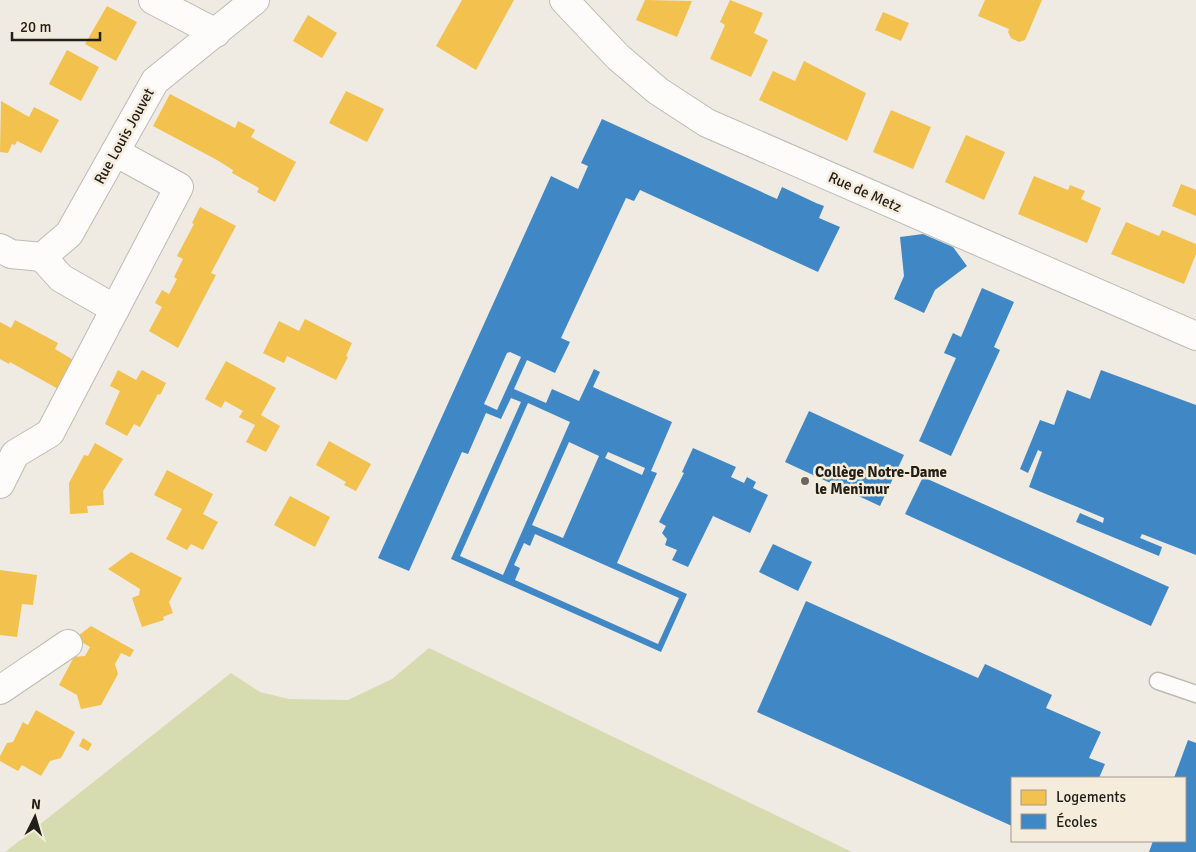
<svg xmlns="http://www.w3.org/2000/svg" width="1196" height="852" font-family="Signika,sans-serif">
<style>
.green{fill:#d7dcb0}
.homes{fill:#f2c14e}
.schools{fill:#3f88c5;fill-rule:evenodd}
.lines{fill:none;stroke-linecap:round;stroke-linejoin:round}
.lane-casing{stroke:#bebbb4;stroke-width:19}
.street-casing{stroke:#bebbb4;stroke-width:30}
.lane{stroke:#fdfcfb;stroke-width:16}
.street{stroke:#fdfcfb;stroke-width:28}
.poi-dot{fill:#6a665f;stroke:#f5ecdc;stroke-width:2}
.labels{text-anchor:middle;stroke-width:5;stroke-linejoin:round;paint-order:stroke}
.street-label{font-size:15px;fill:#221f19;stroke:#f5ecdc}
.poi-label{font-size:15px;font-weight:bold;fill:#221f19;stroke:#f5ecdc;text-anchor:start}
</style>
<rect width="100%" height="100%" fill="#efebe2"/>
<polygon class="green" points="429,648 852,852 5,852 231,673 260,692 289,699 348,700 392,679"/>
<g class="homes">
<polygon points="462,0 514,0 476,70 436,46"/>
<polygon points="645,0 692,1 677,37 636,20"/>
<polygon points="730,0 763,13 754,33 768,40 751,77 710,59 725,25 720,22"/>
<polygon points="985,0 1042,0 1025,40 1019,42 1011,38 1008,32 1009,29 978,16"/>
<polygon points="107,6 137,22 116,61 85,44"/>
<polygon points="883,12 909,23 901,41 875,30"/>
<polygon points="308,15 337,33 322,58 293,41"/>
<polygon points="67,50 99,67 81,101 49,84"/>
<polygon points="804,61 866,93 847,141 759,100 773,71 795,81"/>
<polygon points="346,91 384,109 367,142 329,123"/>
<polygon points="170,94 235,128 238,121 255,130 251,137 296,162 275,202 257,192 259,188 232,173 233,170 217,160 153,126"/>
<polygon points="1,101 29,117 34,107 59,120 41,153 17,141 15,145 12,144 8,153 0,152"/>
<polygon points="891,110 931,127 913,169 873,152"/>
<polygon points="966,135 1005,152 984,200 945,182"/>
<polygon points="1034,176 1068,190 1070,185 1085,191 1081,199 1101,208 1087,243 1018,214"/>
<polygon points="1181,184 1196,190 1196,216 1172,206"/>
<polygon points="200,207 236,226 211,273 216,275 178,348 149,331 162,307 155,303 162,290 169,294 177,279 174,277 183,259 177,256 194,224 192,223"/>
<polygon points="1126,222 1159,236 1162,230 1196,244 1196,254 1184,284 1111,254"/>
<polygon points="305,319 352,343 346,356 348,357 336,380 287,356 284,363 263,353 279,321 299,331"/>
<polygon points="15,320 58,343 55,349 75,361 60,390 10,362 9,364 0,359 0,322 11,328"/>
<polygon points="226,361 276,388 261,415 280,426 266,452 246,442 255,425 239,417 243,411 225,401 221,408 205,399"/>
<polygon points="118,370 136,380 142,370 166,383 160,395 158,394 140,427 134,424 127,436 105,424 120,391 110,386"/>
<polygon points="329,441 371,464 356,491 344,485 346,482 316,465"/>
<polygon points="95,443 123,459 103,491 104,505 87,506 88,513 70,514 69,483 84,455 88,456"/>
<polygon points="167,470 213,494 203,514 218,522 203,550 191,544 187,550 166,539 182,509 154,495"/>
<polygon points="290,496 330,517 315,547 274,525"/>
<polygon points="131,552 182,578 169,602 173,613 163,617 164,620 142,627 132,598 139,595 140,589 108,569"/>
<polygon points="0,570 37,575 33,605 22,604 17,637 0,635"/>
<polygon points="91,626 134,650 130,657 121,653 115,664 118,674 101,705 81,709 77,695 59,685 74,657 85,656 90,647 75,638"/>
<polygon points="36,710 75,732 61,758 50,761 41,776 22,765 18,771 0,761 0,756 7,743 13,742 23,722 28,725"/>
<polygon points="83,738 92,744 88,751 79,746"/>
</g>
<g class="schools">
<path d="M602,119l175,80 5,-12 34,16 8,3 -5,12 21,9 -22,45 -178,-82 -6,11 -8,-3 -65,140 9,4 -15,31 -28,-13 -13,29 32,14 6,-14 27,12 15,-32 6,3 -7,15 79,35 -21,49 6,2 -40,90 70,31 -26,58 -210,-93 70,-157 -10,-4 -10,21 -15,-6 -18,41 -6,-2 -53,119 -31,-13 173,-382 27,13 10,-23 -7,-3zM510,352l11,5 -24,53 -13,-6 23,-51zM528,403l42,19 -67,153 -43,-19zM569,442l30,14 -36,82 -31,-13zM608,452l37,16 -3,7 -37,-17zM535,534l144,64 -21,46 -143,-64 5,-12 -6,-3 10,-22 6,3z"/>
<polygon points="923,234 953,247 967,266 935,290 924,313 894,299 904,276 900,237"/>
<polygon points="982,288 1014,302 994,347 1000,350 951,456 919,441 956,358 944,353 953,333 961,337"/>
<polygon points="1101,370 1196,405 1196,555 1142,534 1140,538 1162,547 1159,556 1076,522 1080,513 1103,523 1104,518 1029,487 1042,452 1038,450 1028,473 1020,469 1040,420 1054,425 1067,390 1090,399"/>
<polygon points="809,411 904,455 880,506 785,462"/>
<polygon points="693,448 736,467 731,477 744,483 747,477 756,482 753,488 768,495 750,533 713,516 688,567 672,560 677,550 665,545 667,539 662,533 666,526 659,522 684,473 682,472"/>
<polygon points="923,477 1169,587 1151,626 905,514"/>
<polygon points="773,544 812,562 798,591 759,572"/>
<polygon points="806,601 978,678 985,664 1052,695 1046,708 1101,732 1089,758 1105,764 1099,778 1012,778 1012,826 757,712"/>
<polygon points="1188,740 1196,743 1196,852 1149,852 1153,841 1185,841 1185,778 1174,778"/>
</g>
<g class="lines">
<defs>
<polyline id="lane" points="1158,681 1196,694"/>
<g id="street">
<polyline points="153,0 216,33"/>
<polyline points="564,0 618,57 658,91 707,123 1196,336"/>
<polyline points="0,248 11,254 42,257 69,234 155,81 255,0"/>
<polyline points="42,257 61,278 115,309"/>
<polyline points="0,484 15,454 50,433 179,187 115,152"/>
<polyline points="0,690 68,644"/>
</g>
</defs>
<use href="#lane" class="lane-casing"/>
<use href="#street" class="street-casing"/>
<use href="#lane" class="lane"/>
<use href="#street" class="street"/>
</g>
<circle class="poi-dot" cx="805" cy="481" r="5"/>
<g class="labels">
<g class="street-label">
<text transform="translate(124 136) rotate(-61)" y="5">Rue Louis Jouvet</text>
<text transform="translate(865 192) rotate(24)" y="5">Rue de Metz</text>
</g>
<g class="poi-label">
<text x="815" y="477">Collège Notre-Dame<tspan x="815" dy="17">le Menimur</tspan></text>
</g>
</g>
<rect x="1011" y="777" width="175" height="65" fill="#f5ecdc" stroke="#a19a8e"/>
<rect x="1021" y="790" width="25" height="15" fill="#f2c14e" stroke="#a19a8e"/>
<text x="1056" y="802" font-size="15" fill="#221f19">Logements</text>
<rect x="1021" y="814" width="25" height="15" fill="#3f88c5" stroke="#a19a8e"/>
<text x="1056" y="827" font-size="15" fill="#221f19">Écoles</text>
<g transform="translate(35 817) rotate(5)" stroke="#f5ecdc" stroke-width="4" paint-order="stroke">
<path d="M0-4L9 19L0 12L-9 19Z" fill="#221f19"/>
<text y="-8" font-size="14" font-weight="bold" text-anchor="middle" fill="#221f19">N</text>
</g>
<path d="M12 32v8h88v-8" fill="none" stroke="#221f19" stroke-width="2.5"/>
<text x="20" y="32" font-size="15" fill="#221f19" stroke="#f5ecdc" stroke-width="4" paint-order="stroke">20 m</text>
</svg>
